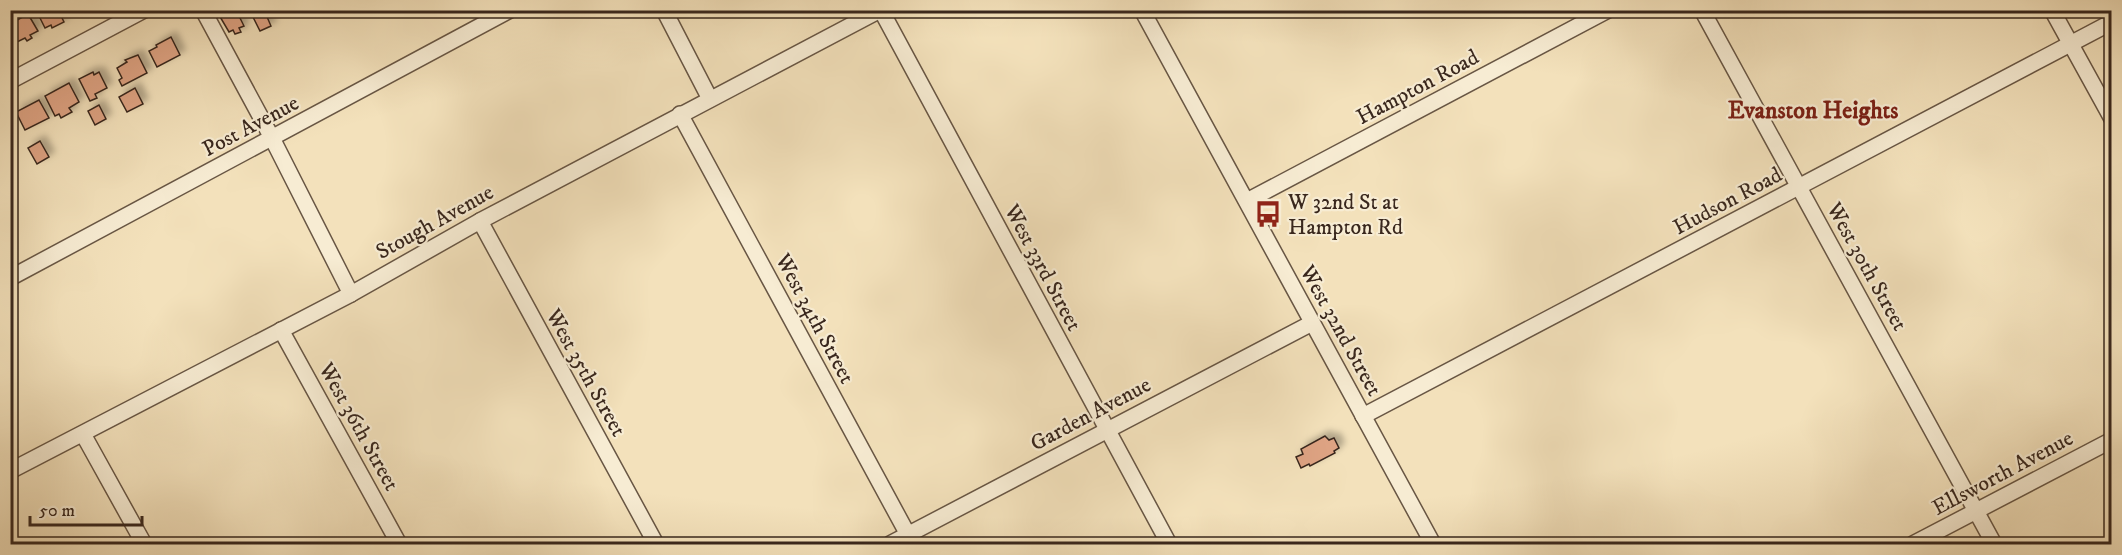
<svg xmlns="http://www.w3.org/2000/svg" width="2122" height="555" font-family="'IM FELL DW Pica',serif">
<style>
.building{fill:#dea383;stroke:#39271d;stroke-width:1.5;filter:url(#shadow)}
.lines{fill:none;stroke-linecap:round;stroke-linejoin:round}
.minor-casing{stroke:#685644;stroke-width:18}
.minor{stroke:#f7ecd3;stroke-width:15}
.labels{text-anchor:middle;stroke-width:4.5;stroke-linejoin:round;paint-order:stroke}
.street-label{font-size:22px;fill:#39271d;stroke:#f7ecd3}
.poi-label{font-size:22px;fill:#39271d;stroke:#f7ecd3;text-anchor:start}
.neighbourhood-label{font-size:24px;font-weight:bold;fill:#7a1f14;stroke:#f7ecd3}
</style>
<defs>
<filter id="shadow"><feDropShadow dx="5.5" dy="-5.5" stdDeviation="3" flood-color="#0004"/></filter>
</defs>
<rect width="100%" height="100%" fill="#f3e1bb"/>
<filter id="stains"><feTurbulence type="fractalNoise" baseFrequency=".00333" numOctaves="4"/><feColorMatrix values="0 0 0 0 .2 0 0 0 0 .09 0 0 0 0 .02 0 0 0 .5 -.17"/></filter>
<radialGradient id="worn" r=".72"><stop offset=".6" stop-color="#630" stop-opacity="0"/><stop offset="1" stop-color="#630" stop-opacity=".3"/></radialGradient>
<g class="building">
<polygon points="36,10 58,10 64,22 52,28 51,25 45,28"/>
<polygon points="216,10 236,10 244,26 239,28 241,32 235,34 233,30 229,32"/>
<polygon points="257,10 264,10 271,26 260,31 251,13"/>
<polygon points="28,14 38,31 30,35 32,38 27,41 25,38 17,42 10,30 10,24"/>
<polygon points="171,37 180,55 157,67 149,51 157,47 156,45"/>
<polygon points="138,55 147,73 122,86 119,80 122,78 117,68 127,62 125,60"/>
<polygon points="93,72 94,75 99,72 107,88 95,94 97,98 90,101 79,79"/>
<polygon points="69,83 79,102 69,108 72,112 61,118 59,114 55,116 45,96"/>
<polygon points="135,88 143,104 127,112 119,97"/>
<polygon points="39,100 49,118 25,130 16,112"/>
<polygon points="99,105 106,119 95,125 88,111"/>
<polygon points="40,141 49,157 37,164 28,148"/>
<polygon points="1325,436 1329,440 1334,438 1339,448 1334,451 1335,453 1310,466 1309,464 1301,468 1296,457 1303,454 1301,449"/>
</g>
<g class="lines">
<defs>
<g id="minor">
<polyline points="203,10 272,138 351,294"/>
<polyline points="664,10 710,99"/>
<polyline points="881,10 1169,544"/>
<polyline points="1142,10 1433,544"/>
<polyline points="1702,10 1994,544"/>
<polyline points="2052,10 2112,119"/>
<polyline points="10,81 144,10"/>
<polyline points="680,114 913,544"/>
<polyline points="1247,201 1608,10"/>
<polyline points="480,221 656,544"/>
<polyline points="10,278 510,10"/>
<polyline points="281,330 399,544"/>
<polyline points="1363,416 2112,22"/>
<polyline points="83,434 144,544"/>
<polyline points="10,471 351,294 480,221 880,10"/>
<polyline points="890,544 1312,323"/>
<polyline points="1913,544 2112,440"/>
</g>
</defs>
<use href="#minor" class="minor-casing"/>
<use href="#minor" class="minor"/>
</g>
<defs>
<symbol id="bus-bare" viewBox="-9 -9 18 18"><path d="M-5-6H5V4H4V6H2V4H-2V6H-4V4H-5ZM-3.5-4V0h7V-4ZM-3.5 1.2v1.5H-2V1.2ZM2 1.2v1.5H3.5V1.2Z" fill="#8f2418" stroke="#f7ecd3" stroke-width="2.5" paint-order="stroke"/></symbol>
</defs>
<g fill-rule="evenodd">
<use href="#bus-bare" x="1249" y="195" width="38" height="38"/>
</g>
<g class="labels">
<g class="street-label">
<text transform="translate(1417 86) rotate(-28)" y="8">Hampton Road</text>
<text transform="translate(250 125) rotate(-28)" y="8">Post Avenue</text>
<text transform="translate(1727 200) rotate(-28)" y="8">Hudson Road</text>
<text transform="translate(434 221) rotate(-29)" y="8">Stough Avenue</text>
<text transform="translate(1868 266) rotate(61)" y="8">West 30th Street</text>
<text transform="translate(1044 267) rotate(62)" y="8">West 33rd Street</text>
<text transform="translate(816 318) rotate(62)" y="8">West 34th Street</text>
<text transform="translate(1342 330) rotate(61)" y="8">West 32nd Street</text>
<text transform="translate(587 372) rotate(61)" y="8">West 35th Street</text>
<text transform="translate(1090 413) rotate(-28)" y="8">Garden Avenue</text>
<text transform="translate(360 426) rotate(61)" y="8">West 36th Street</text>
<text transform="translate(2002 472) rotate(-28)" y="8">Ellsworth Avenue</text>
</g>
<g class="poi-label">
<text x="1288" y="209">W 32nd St at<tspan x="1288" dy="25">Hampton Rd</tspan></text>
</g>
<g class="neighbourhood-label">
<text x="1813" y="118">Evanston Heights</text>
</g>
</g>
<rect width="2122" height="555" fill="none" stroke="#f3e1bb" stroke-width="36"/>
<rect x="12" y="12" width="2098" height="531" fill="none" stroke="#39271d" stroke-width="3"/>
<rect x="18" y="18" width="2086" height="519" fill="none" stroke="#39271d" stroke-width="1.5"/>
<path d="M30 516v9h112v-9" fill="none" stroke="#39271d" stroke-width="3"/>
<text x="39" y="516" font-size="18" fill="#39271d" stroke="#f7ecd3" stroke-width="4.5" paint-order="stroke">50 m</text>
<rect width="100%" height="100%" filter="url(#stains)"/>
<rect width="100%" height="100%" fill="url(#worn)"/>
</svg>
